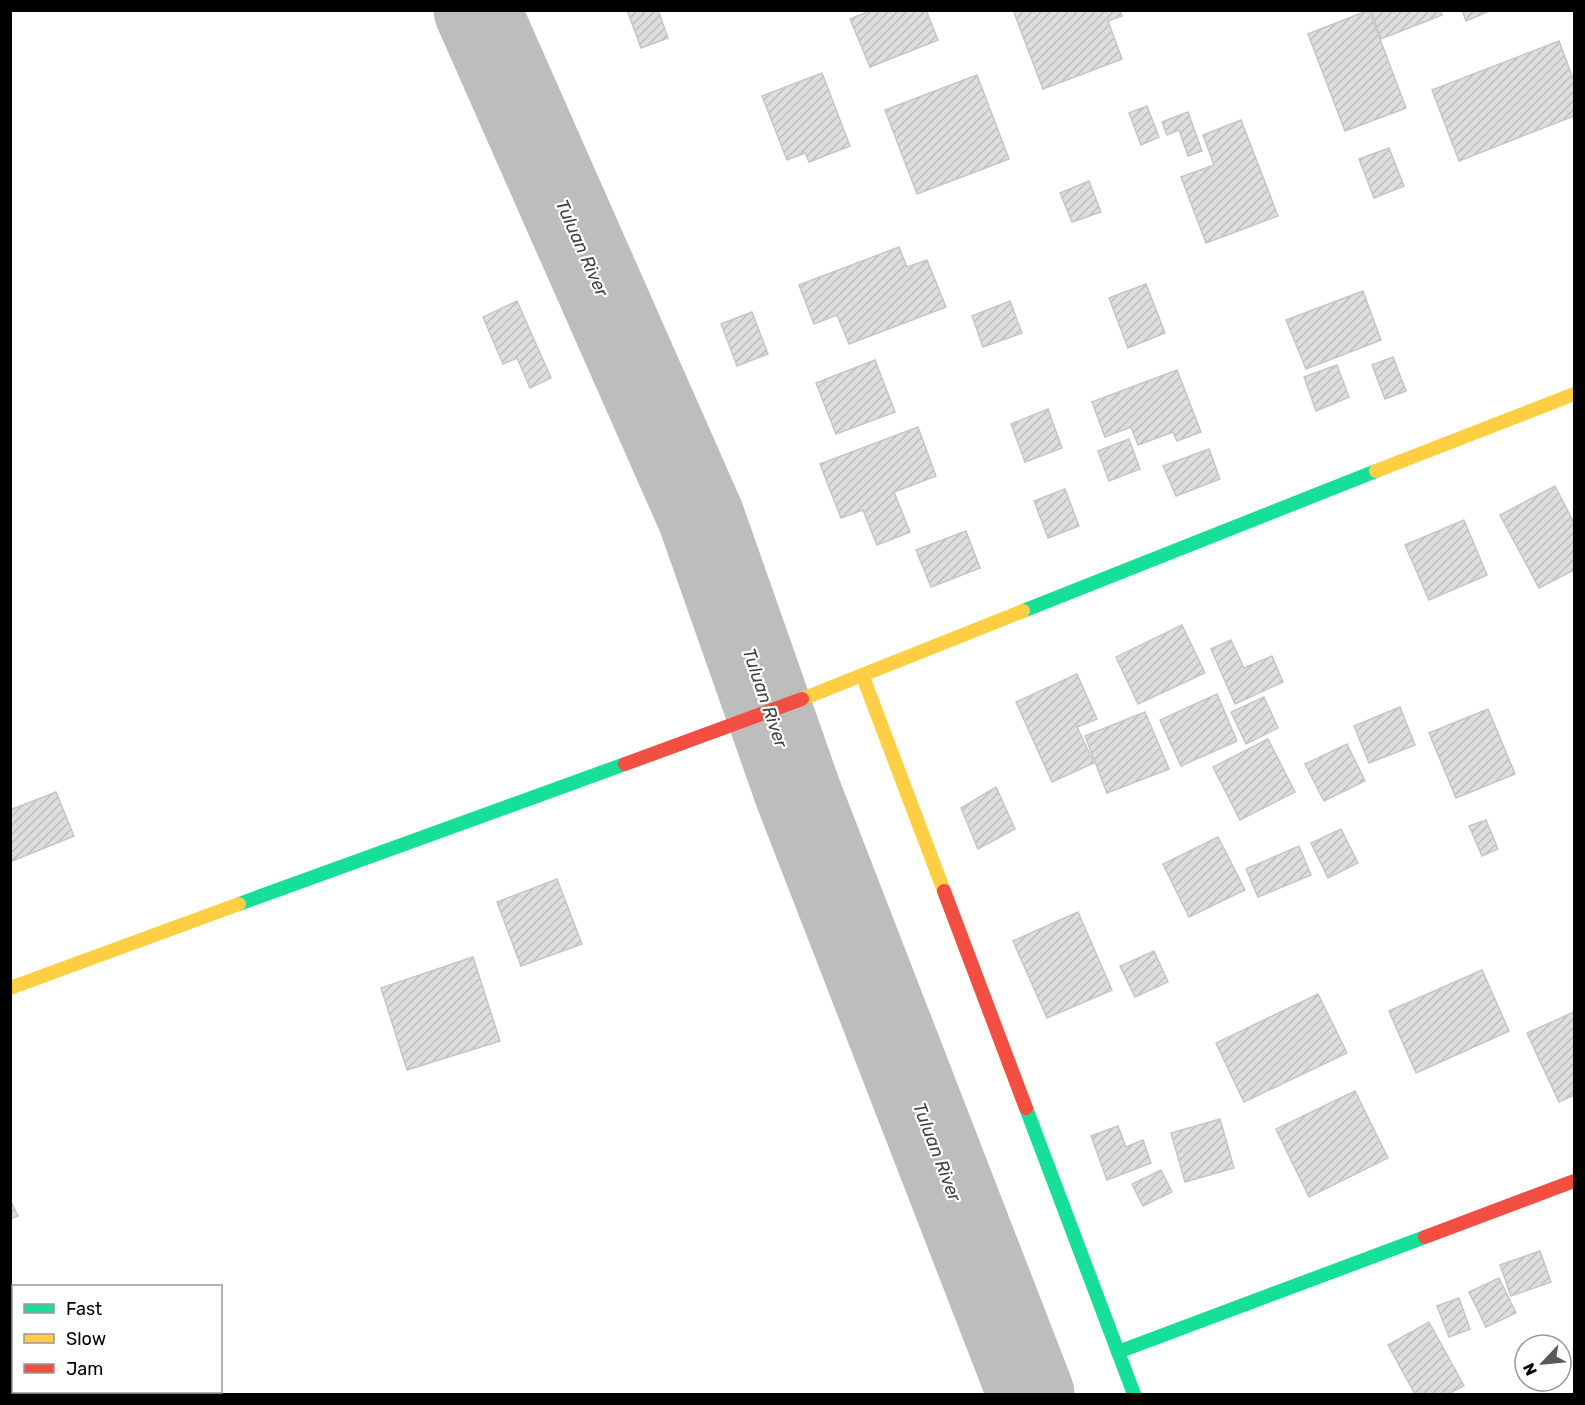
<svg xmlns="http://www.w3.org/2000/svg" width="1585" height="1405" font-family="Rubik,sans-serif">
<style>
.lines{fill:none;stroke-linecap:round;stroke-linejoin:round}
.river{stroke:#bdbdbd;stroke-width:87}
.building{fill:url(#building-hatch);stroke:#c6c6c6;stroke-width:1.5}
.fast{stroke:#16e098;stroke-width:14}
.slow{stroke:#ffcf43;stroke-width:14}
.jam{stroke:#f24e42;stroke-width:14}
.labels{text-anchor:middle;stroke-width:4.5;stroke-linejoin:round;paint-order:stroke}
.water-label{font-size:18px;font-style:italic;fill:#424242;stroke:#fff}
</style>
<defs>
<pattern id="building-hatch" width="6" height="6" patternUnits="userSpaceOnUse" patternTransform="scale(1.5)"><rect width="6" height="6" fill="#dedede"/><path d="M-1 1l2-2M0 6l6-6M5 7l2-2" fill="none" stroke="#bdbdbd"/></pattern>
</defs>
<rect width="100%" height="100%" fill="#fff"/>
<g class="lines">
<polyline class="river" points="477,10 701,517 798,793 1031,1394"/>
</g>
<g class="building">
<polygon points="627,10 658,10 668,38 641,48"/>
<polygon points="872,10 926,10 938,40 870,67 850,19"/>
<polygon points="1013,10 1120,10 1122,16 1108,21 1122,59 1043,89"/>
<polygon points="1369,10 1406,108 1345,131 1308,34"/>
<polygon points="1371,10 1440,10 1442,15 1381,39"/>
<polygon points="1462,10 1492,10 1466,21"/>
<polygon points="1559,41 1574,81 1574,116 1459,161 1432,90"/>
<polygon points="822,73 850,146 809,162 805,153 787,160 762,96"/>
<polygon points="977,75 1009,159 917,194 885,110"/>
<polygon points="1147,106 1159,137 1141,145 1129,113"/>
<polygon points="1188,112 1202,151 1188,156 1179,130 1167,135 1162,122"/>
<polygon points="1241,120 1278,216 1206,243 1181,177 1214,165 1203,135"/>
<polygon points="1389,148 1404,186 1374,198 1359,159"/>
<polygon points="1089,181 1101,212 1072,222 1060,193"/>
<polygon points="899,247 907,267 927,260 946,307 849,344 837,315 814,324 799,285"/>
<polygon points="1146,284 1165,333 1128,348 1109,298"/>
<polygon points="1363,291 1381,340 1306,369 1286,320"/>
<polygon points="517,301 551,378 530,388 517,358 503,364 483,317"/>
<polygon points="1010,301 1022,333 983,347 972,316"/>
<polygon points="752,312 768,354 737,366 721,324"/>
<polygon points="1393,357 1406,391 1385,399 1372,365"/>
<polygon points="875,360 895,412 836,434 816,383"/>
<polygon points="1337,365 1349,397 1316,411 1304,377"/>
<polygon points="1177,370 1201,432 1177,441 1173,432 1138,445 1131,427 1105,437 1092,402"/>
<polygon points="1048,409 1062,448 1025,462 1011,424"/>
<polygon points="918,427 936,476 894,492 910,532 877,545 863,510 841,518 820,464"/>
<polygon points="1129,439 1140,469 1109,481 1098,451"/>
<polygon points="1209,449 1220,479 1176,496 1163,466"/>
<polygon points="1555,486 1574,523 1574,570 1539,588 1500,515"/>
<polygon points="1065,489 1079,526 1048,538 1034,501"/>
<polygon points="1464,520 1487,575 1429,600 1405,545"/>
<polygon points="966,531 980,568 931,587 916,550"/>
<polygon points="1182,625 1205,673 1138,704 1116,657"/>
<polygon points="1231,640 1244,668 1272,656 1283,682 1235,704 1211,649"/>
<polygon points="1077,674 1097,719 1077,727 1094,763 1052,782 1016,702"/>
<polygon points="1217,694 1237,741 1181,766 1160,720"/>
<polygon points="1264,697 1278,728 1246,744 1231,712"/>
<polygon points="1400,707 1415,745 1369,763 1354,726"/>
<polygon points="1488,709 1515,774 1456,798 1429,733"/>
<polygon points="1145,712 1169,769 1107,793 1085,736"/>
<polygon points="1268,739 1295,792 1240,820 1213,767"/>
<polygon points="1347,744 1365,781 1324,801 1305,764"/>
<polygon points="996,787 1015,829 978,849 961,808"/>
<polygon points="56,792 74,836 10,862 10,810"/>
<polygon points="1486,820 1498,849 1482,856 1469,826"/>
<polygon points="1341,829 1358,863 1328,878 1311,843"/>
<polygon points="1218,837 1245,890 1189,917 1163,864"/>
<polygon points="1299,846 1311,875 1258,897 1246,869"/>
<polygon points="557,879 582,944 521,966 497,902"/>
<polygon points="1078,912 1112,990 1047,1018 1013,941"/>
<polygon points="1154,951 1168,982 1135,997 1120,966"/>
<polygon points="473,957 500,1041 407,1070 381,988"/>
<polygon points="1482,970 1509,1031 1416,1073 1389,1011"/>
<polygon points="1318,994 1347,1053 1244,1102 1216,1043"/>
<polygon points="1574,1012 1574,1095 1559,1102 1527,1033"/>
<polygon points="1355,1091 1388,1158 1309,1197 1276,1129"/>
<polygon points="1220,1119 1234,1168 1185,1182 1171,1133"/>
<polygon points="1118,1126 1126,1147 1143,1140 1151,1163 1107,1180 1091,1136"/>
<polygon points="1161,1170 1172,1192 1143,1206 1132,1184"/>
<polygon points="10,1200 18,1216 10,1219"/>
<polygon points="1540,1251 1551,1282 1511,1296 1500,1265"/>
<polygon points="1499,1278 1516,1313 1486,1327 1469,1292"/>
<polygon points="1459,1298 1470,1329 1449,1337 1437,1306"/>
<polygon points="1429,1322 1464,1386 1448,1394 1415,1394 1388,1345"/>
</g>
<g class="lines">
<g class="fast">
<polyline points="1023,611 1376,471"/>
<polyline points="239,904 625,764"/>
<polyline points="1026,1108 1134,1394"/>
<polyline points="1118,1352 1425,1237"/>
</g>
<g class="slow">
<polyline points="1376,471 1574,394"/>
<polyline points="863,677 944,891"/>
<polyline points="802,699 1023,611"/>
<polyline points="10,988 239,904"/>
</g>
<g class="jam">
<polyline points="625,764 802,699"/>
<polyline points="944,891 1026,1108"/>
<polyline points="1425,1237 1574,1181"/>
</g>
</g>
<g class="labels">
<g class="water-label">
<text transform="translate(582 248) rotate(66)" y="6">Tuluan River</text>
<text transform="translate(765 698) rotate(71)" y="6">Tuluan River</text>
<text transform="translate(937 1152) rotate(69)" y="6">Tuluan River</text>
</g>
</g>
<rect width="1585" height="1405" fill="none" stroke="#000000" stroke-width="24"/>
<rect x="12" y="1285" width="210" height="108" fill="#ffffff" stroke="#999999" stroke-width="1.5"/>
<rect x="24" y="1304" width="30" height="9" fill="#16e098" stroke="#999999" stroke-width="1.5"/>
<text x="66" y="1315" font-size="18" fill="#000000">Fast</text>
<rect x="24" y="1334" width="30" height="9" fill="#ffcf43" stroke="#999999" stroke-width="1.5"/>
<text x="66" y="1345" font-size="18" fill="#000000">Slow</text>
<rect x="24" y="1364" width="30" height="9" fill="#f24e42" stroke="#999999" stroke-width="1.5"/>
<text x="66" y="1375" font-size="18" fill="#000000">Jam</text>
<g transform="translate(1543 1363) rotate(244)"><circle r="28" fill="#ffffff" stroke="#999999" stroke-width="1.5"/>
<path d="M0-4.5L10 22L0 15L-10 22Z" fill="#595959"/>
<text y="-9" font-size="16" font-weight="bold" text-anchor="middle" fill="#000000">N</text>
</g>
</svg>
